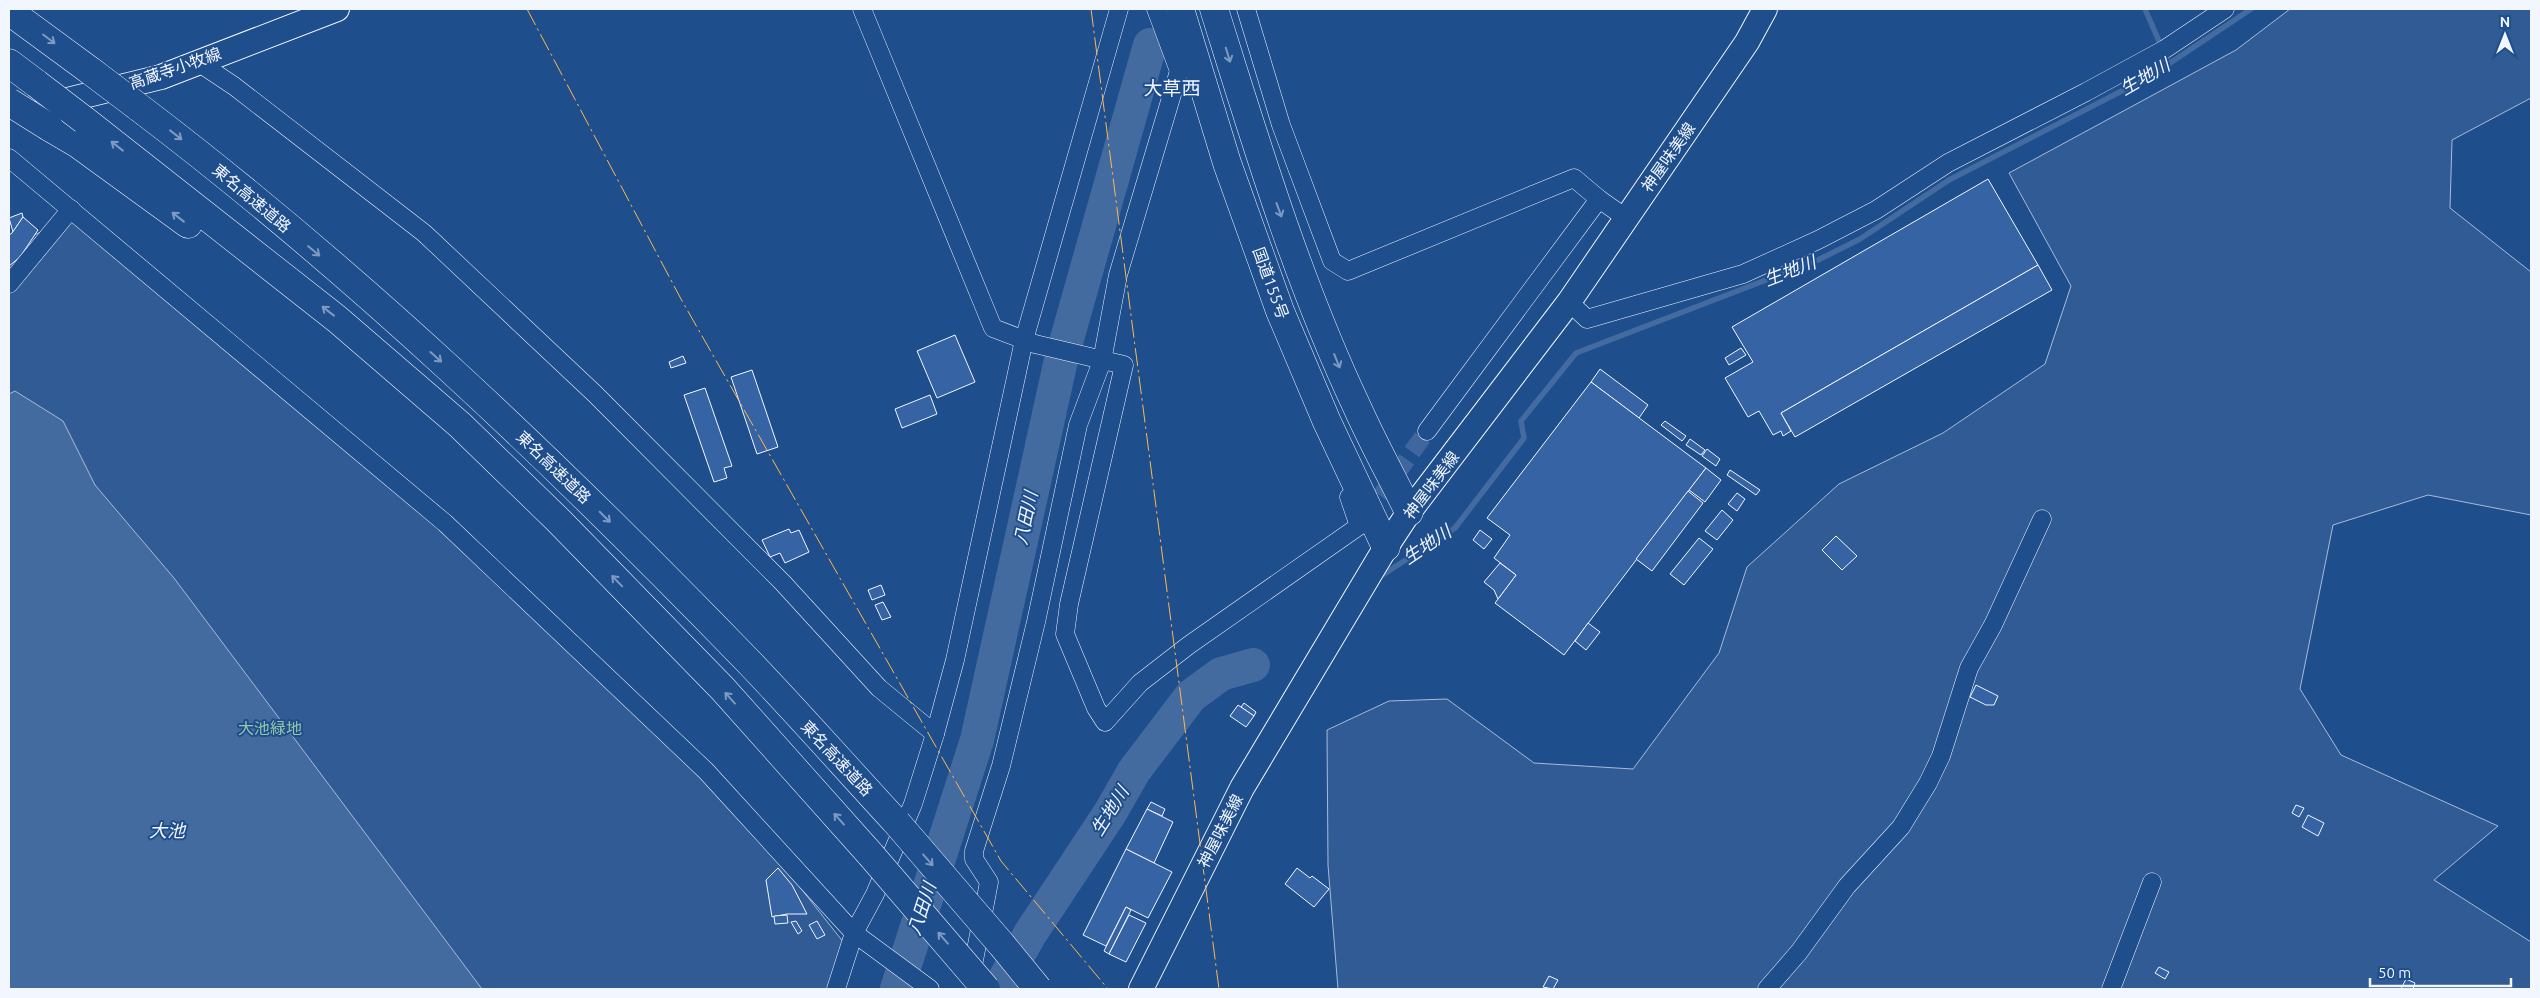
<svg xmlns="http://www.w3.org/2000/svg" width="2540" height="998" font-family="Ubuntu,'Noto Sans JP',sans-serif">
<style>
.green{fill:#305b95;stroke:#a8bbd7}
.water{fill:#446ba0;stroke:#a8bbd7}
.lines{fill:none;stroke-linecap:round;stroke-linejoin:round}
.stream{stroke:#446ba0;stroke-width:5.5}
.river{stroke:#446ba0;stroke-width:34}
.building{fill:#3563a3;stroke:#f2f6ff}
.minor-tunnel{stroke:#3f679d;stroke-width:18;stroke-dasharray:18 9;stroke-linecap:butt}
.minor-casing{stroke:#f2f6ff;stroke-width:19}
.secondary-casing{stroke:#f2f6ff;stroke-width:26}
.trunk-casing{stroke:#f2f6ff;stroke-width:29}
.motorway-casing{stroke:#f2f6ff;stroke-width:29}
.minor{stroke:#1f4e8c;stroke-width:18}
.secondary{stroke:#1f4e8c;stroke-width:24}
.trunk{stroke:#1f4e8c;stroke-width:28}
.motorway{stroke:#1f4e8c;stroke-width:28}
.motorway-bridge-casing{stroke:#f2f6ff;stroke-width:29;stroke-linecap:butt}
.motorway-bridge{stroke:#1f4e8c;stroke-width:28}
.power{stroke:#ffb74d;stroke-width:1;stroke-dasharray:18 4 2.5 4;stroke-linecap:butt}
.oneway{stroke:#7e9ac0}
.labels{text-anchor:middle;stroke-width:4;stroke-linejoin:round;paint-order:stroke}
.street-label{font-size:16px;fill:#f2f6ff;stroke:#1f4e8c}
.park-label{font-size:16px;fill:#97c8a6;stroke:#1f4e8c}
.water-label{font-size:18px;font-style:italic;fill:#f2f6ff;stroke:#1f4e8c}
.quarter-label{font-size:19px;fill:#f2f6ff;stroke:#1f4e8c}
</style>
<rect width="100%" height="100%" fill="#1f4e8c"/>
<g class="green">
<polygon points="2290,9 2531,9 2531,98 2452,140 2450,208 2531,272 2531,515 2428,495 2333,525 2300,689 2341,755 2498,826 2434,880 2531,942 2531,989 1338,989 1328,865 1327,730 1389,701 1447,699 1534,763 1633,769 1719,653 1747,567 1839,484 1943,433 2045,364 2071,286 2009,173 2236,50"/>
<polygon points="70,218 441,529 699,776 784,867 848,948 832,989 9,989 9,247"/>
</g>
<polygon class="water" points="15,391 63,421 95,485 174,578 482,989 9,989 9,394"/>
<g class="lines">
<g class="stream">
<polyline points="2145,9 2169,64"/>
<polyline points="1384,574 1455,528 1524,438 1521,421 1576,353 1818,260 1860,239 1949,180 2149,77 2251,9"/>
</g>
<g class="river">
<polyline points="897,989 977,740 1061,360 1150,45"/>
<polyline points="999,989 1030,934 1110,813 1134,771 1191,696 1221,674 1253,665"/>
</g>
</g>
<g class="building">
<polygon points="1988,179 2038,265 1781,413 1791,431 1783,436 1781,431 1773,435 1759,411 1748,417 1725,378 1753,362 1732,327"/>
<polygon points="22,213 23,217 13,232 9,218"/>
<polygon points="23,217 38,230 20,257 9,266 9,235 12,233"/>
<polygon points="2038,265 2052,290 1795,437 1781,413"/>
<polygon points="955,335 975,382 937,398 917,351"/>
<polygon points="1741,348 1746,355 1729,365 1725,358"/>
<polygon points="683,356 686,363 671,368 669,362"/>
<polygon points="1600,369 1648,405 1639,418 1591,382"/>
<polygon points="752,370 778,447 757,454 731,377"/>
<polygon points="1591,382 1706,468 1564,655 1495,603 1516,575 1494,558 1510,535 1487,518"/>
<polygon points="705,388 732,466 724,468 727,478 714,482 684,395"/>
<polygon points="930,395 937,414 902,428 895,409"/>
<polygon points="1665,421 1686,436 1682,441 1661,425"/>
<polygon points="1690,439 1705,450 1701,455 1686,445"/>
<polygon points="1707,449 1720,459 1716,466 1702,456"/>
<polygon points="1706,468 1721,480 1705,502 1689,490"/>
<polygon points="1730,470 1760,490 1756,495 1727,475"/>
<polygon points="1688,491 1703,503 1652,571 1636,559"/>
<polygon points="1737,493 1745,499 1737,511 1728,504"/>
<polygon points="1722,510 1733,520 1717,540 1705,531"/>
<polygon points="789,529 791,533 799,530 809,552 785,563 780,553 770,557 762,540"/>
<polygon points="1480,530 1492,539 1484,549 1473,540"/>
<polygon points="1836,536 1857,556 1842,570 1822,550"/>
<polygon points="1699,538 1713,549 1684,585 1670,574"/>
<polygon points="1500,563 1516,575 1498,599 1494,590 1484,582"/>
<polygon points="881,585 885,595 872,600 868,590"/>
<polygon points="883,602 891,617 882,620 875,605"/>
<polygon points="1588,623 1600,632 1586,650 1575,641"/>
<polygon points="1976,685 1998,696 1994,705 1986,705 1970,697"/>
<polygon points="1244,703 1256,712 1254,716 1241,707"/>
<polygon points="1238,705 1254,716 1246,727 1230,716"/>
<polygon points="1151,802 1165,809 1162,816 1147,809"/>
<polygon points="2296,805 2304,808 2299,817 2292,813"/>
<polygon points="1147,809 1173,822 1154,863 1126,849"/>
<polygon points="2308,815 2324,823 2318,836 2302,827"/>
<polygon points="1126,849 1172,872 1148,918 1126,907 1106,946 1083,935"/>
<polygon points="778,868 792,885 807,914 787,914 772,917 766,880"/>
<polygon points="1297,868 1310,878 1312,876 1329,889 1314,907 1285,884"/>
<polygon points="1126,907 1131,910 1109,954 1104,951"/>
<polygon points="787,915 788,923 775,924 774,916"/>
<polygon points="1129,915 1146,923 1126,962 1109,954"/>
<polygon points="796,921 802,931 798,934 791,922"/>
<polygon points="817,921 825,935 817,939 809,925"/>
<polygon points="2159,967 2169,972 2165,979 2155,973"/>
<polygon points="1549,976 1558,980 1553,989 1543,987"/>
<polygon points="2406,979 2415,983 2413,989 2401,989"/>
</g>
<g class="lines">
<polyline class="minor-tunnel" points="1365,518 1427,431"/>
<defs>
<g id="minor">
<polyline points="862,9 993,328 1035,344 1124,365 1069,604 1065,634 1096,708 1105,722 1140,683 1189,645 1359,526 1349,497"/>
<polyline points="1156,9 1179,71"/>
<polyline points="1246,9 1281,125 1332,261 1348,271 1574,178 1599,199 1626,218"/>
<polyline points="198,62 234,86 424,233 595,394 783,583 879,688 935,734"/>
<polyline points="9,158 445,523 706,771 854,933 930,989"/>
<polyline points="9,284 71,209"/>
<polyline points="1569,302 1587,319 1743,274 1818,240 1876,210 1948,163 2086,92 2165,49 2225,9"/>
<polyline points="1427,431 1599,199"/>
<polyline points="971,976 989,882 974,859 974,851 1001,766 1036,622 1078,425 1102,361 1118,275 1179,71 1191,45"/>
<polyline points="836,989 854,933 875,894 913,804 935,734 955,660 1024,340 1119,9"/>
<polyline points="1767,989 1799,952 1847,886 1901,827 1928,783 1941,756 1969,668 1993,625 2042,519"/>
<polyline points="2111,989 2152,882"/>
</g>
<g id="secondary">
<polyline points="47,105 161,77 337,9"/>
<polyline points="1141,989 1242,788 1386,547 1409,512 1569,302 1747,42 1765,9"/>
</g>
<g id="trunk">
<polyline points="1180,9 1227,163 1280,311 1327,422 1386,547"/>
<path d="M1214,9c42,134 83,271 143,398 16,36 35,70 52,105"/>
</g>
<g id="motorway">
<polyline points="9,11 92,72"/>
<polyline points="9,63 37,84"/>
<path d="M137,106c219,166 419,357 610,554 51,53 100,109 150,163"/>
<polyline points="84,120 337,319 460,425 558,520 722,688 871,855"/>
<polyline points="49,127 78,144 188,224"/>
</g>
</defs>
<use href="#minor" class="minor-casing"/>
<use href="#secondary" class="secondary-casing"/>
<use href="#trunk" class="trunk-casing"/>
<use href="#motorway" class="motorway-casing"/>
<use href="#minor" class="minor"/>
<use href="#secondary" class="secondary"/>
<use href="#trunk" class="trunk"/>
<use href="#motorway" class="motorway"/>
<defs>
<g id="motorway-bridge">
<polyline points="92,72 137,106"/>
<polyline points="37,84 84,120"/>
<polyline points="9,102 49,127"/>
<polyline points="897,823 1002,945 1038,989"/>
<polyline points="871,855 986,989"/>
</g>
</defs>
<use href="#motorway-bridge" class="motorway-bridge-casing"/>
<use href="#motorway-bridge" class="motorway-bridge"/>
<g class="power">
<polyline points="527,9 681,299 1001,861 1108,989"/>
<polyline points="1091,9 1219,989"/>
</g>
</g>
<defs><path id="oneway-shaft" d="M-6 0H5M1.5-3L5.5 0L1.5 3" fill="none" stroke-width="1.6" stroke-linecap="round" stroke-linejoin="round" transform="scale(1.25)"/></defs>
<g class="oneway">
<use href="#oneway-shaft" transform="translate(49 39) rotate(37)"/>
<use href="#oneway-shaft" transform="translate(1228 55) rotate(73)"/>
<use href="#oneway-shaft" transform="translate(176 135) rotate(38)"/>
<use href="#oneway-shaft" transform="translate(117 146) rotate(-142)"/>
<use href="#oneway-shaft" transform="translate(1279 210) rotate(70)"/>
<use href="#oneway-shaft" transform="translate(178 217) rotate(-142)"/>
<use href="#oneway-shaft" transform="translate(314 251) rotate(40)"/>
<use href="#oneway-shaft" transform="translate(328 311) rotate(-142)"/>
<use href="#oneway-shaft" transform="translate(436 357) rotate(42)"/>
<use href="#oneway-shaft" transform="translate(1337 361) rotate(68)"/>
<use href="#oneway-shaft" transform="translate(605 517) rotate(45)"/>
<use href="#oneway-shaft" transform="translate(617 581) rotate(-134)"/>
<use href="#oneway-shaft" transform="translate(730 698) rotate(-132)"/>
<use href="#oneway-shaft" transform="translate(839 819) rotate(-132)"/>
<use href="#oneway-shaft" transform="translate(928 860) rotate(49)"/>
<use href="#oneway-shaft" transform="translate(943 938) rotate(-131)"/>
</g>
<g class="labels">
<g class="street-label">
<text transform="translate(175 68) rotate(-19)" y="6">高蔵寺小牧線</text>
<text transform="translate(1668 157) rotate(-55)" y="6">神屋味美線</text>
<text transform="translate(252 198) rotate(40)" y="6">東名高速道路</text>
<text transform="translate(1271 283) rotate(70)" y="6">国道155号</text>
<text transform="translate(554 467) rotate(44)" y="6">東名高速道路</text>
<text transform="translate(1431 485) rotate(-53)" y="6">神屋味美線</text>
<text transform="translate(837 758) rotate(47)" y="6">東名高速道路</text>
<text transform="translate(1220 831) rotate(-63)" y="6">神屋味美線</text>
</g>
<g class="park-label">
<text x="270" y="734">大池緑地</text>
</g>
<g class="water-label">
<text transform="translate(2145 77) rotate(-30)" y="6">生地川</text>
<text transform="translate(1790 271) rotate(-21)" y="6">生地川</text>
<text transform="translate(1026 518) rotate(-78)" y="6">八田川</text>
<text transform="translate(1427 545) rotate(-34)" y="6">生地川</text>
<text transform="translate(1110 811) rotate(-58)" y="6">生地川</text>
<text x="167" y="837">大池</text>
<text transform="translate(922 909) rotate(-72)" y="6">八田川</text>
</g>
<g class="quarter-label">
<text x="1172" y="95">大草西</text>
</g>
</g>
<rect width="2540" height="998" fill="none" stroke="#f2f6ff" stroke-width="20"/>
<g transform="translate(2505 35)" stroke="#1f4e8c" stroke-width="4" paint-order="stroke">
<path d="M0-4L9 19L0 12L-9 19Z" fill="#f2f6ff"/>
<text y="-8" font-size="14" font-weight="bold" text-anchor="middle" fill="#f2f6ff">N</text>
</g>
<path d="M2370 978v8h141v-8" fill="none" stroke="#f2f6ff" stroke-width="2.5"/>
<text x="2378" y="978" font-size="15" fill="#f2f6ff" stroke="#1f4e8c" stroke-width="4" paint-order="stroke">50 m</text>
</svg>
